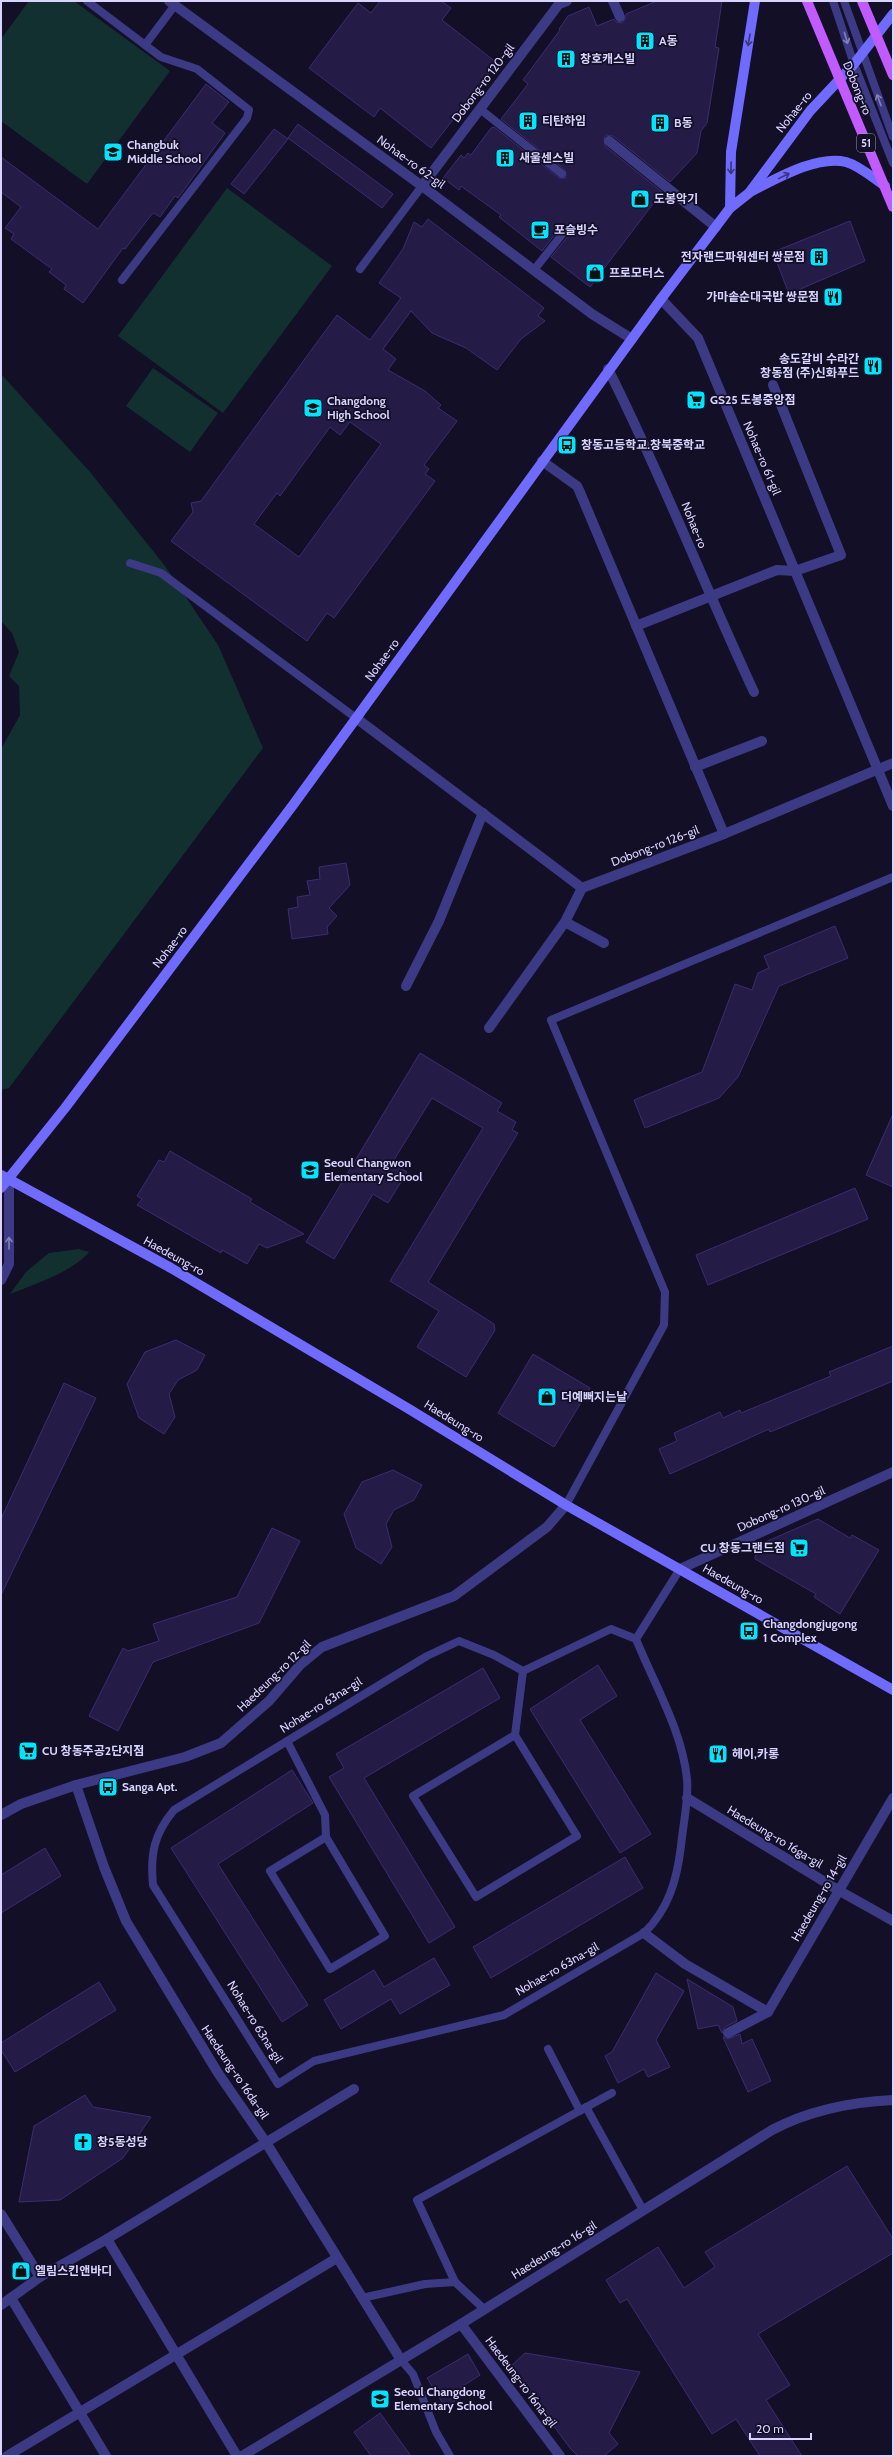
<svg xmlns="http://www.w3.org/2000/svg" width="894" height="2457" font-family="Cabin,'Noto Sans KR',sans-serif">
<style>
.green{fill:#12302f}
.building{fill:#241b47;stroke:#3b2d73;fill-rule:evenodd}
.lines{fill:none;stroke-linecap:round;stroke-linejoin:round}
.service{stroke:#3d3a85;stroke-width:8}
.minor{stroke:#3d3a85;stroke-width:10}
.secondary{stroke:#6f6bff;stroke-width:10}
.primary{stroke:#c25bff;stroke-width:10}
.oneway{stroke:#837fbc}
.oneway2{stroke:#38347d}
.labels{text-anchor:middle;stroke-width:3.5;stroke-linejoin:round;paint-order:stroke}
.shield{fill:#130f26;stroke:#9e99be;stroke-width:1}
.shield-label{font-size:11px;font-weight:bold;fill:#d9d4ff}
.poi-label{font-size:12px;font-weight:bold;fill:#d9d4ff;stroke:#130f26;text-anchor:start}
.street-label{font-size:12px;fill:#d9d4ff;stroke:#130f26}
</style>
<rect width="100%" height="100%" fill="#130f26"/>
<g class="green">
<polygon points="29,1 74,1 170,71 87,184 1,121 1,39"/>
<polygon points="227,188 332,266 223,413 118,336"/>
<polygon points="153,368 218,413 190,452 126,406"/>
<polygon points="1,374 90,472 165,566 218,645 263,748 9,1088 1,1090 1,749 20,715 19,686 9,676 19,652 12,633 1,621"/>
<path d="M79,1249l10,3c-15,19 -56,33 -79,42l16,-22 23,-19z"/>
</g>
<g class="building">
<polygon points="380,1 441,1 451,8 442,20 497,63 431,148 380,108 374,117 309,68 358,3 371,13"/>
<polygon points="657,1 722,1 715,47 719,48 707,123 701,131 697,153 670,182 613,136 607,135 604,137 605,146 662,192 590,287 551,257 569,235 567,227 560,228 542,251 499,217 501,215 461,186 459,190 443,178 461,155 464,158 468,153 471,155 491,128 494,127 559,178 566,178 565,170 501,119 528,84 523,80 560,30 559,29 568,16 589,7 597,26 614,19 616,22 622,23 626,18 626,14"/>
<polygon points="206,84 229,102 212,123 225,133 178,198 175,196 160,217 154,213 152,214 125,249 123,248 83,303 64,289 66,285 49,272 52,269 11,239 14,234 5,228 21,207 1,192 1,157 98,229"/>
<polygon points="298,124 393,194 382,208 288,138"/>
<polygon points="274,129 288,139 244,194 231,184"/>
<path d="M428,219l116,89 -6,8 7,5 -24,18 -24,31 -31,-22 -34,-15 -21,-22 -28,38 13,10 -8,11 37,21 16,14 -3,3 19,13 -33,44 5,4 -4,5 10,7 -101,137 -7,-5 -20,28 -136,-100 22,-29 -2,-9 10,-2 136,-186 33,25 31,-42 -22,-15 24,-34 11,-27 8,5zM350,422l31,22 -82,113 -45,-33 23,-31 3,3 50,-69 10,8z"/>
<polygon points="850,221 865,261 789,294 773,252"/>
<polygon points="346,863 350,885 329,908 337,916 327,927 328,934 292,939 288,909 298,907 297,897 310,895 307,881 320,879 319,867"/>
<polygon points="835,926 848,958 779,986 738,1077 719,1098 645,1128 634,1100 702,1072 735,984 752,990 758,973 769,968 764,956"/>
<polygon points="420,1053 502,1103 497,1111 516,1122 512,1130 518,1133 428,1282 494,1324 495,1330 466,1377 417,1347 439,1311 390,1281 483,1128 432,1098 392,1163 407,1172 388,1203 373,1194 334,1259 306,1242"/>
<polygon points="893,1114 893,1187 866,1175"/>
<polygon points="170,1151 252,1199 250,1202 304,1234 267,1248 259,1244 247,1264 222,1250 221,1253 137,1205 142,1199 137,1196 159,1160 164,1162"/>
<polygon points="855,1188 868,1219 708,1285 696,1255"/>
<polygon points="176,1340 205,1355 197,1370 178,1380 169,1394 175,1417 164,1434 139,1418 127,1384 145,1352"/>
<polygon points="893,1346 893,1381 770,1432 769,1429 670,1474 659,1449 677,1441 674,1433 720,1412 723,1418 740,1410 741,1413 831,1376 829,1372"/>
<polygon points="533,1354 590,1388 554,1447 498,1413"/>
<polygon points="64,1383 96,1398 1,1595 1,1519"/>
<polygon points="393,1470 422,1485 414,1500 394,1510 386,1524 392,1547 381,1564 356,1548 344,1514 362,1482"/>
<polygon points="818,1519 850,1538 852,1535 879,1550 840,1614 814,1597 816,1594 755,1559 756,1546"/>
<polygon points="272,1528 300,1541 259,1623 153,1662 118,1731 89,1716 123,1648 128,1651 159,1641 153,1624 237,1597"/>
<polygon points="598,1665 617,1696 580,1720 651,1834 620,1853 530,1709"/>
<polygon points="483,1668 500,1698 364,1778 455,1927 429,1943 329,1777 344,1768 336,1754"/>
<polygon points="292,1770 313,1803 218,1864 308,2005 282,2022 171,1848"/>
<polygon points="45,1848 61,1876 1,1913 1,1875"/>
<polygon points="625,1857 643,1888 491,1978 473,1947"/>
<polygon points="434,1958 450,1985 400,2014 391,1999 341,2029 324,2000 374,1970 384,1987"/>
<polygon points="656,1973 684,1991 656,2040 670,2067 648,2077 644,2069 618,2083 605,2056 612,2052"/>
<polygon points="687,1979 733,2007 737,2021 725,2027 722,2033 718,2025 698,2029"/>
<polygon points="99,1982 116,2010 15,2072 1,2050 1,2043"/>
<polygon points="740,2034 742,2044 752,2039 771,2081 748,2092 723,2037 728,2039"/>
<polygon points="85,2095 93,2107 151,2117 123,2158 60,2200 19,2202 34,2126"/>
<polygon points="847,2166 893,2239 893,2253 758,2334 790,2385 766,2400 802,2456 760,2456 736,2419 712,2434 627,2299 620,2303 606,2280 658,2247 684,2288 715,2267 705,2252"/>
<polygon points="525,2353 640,2372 609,2433 618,2444 604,2456 578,2456 570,2448 510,2367"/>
<polygon points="468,2354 480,2375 463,2386 468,2393 445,2407 427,2378"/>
<polygon points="380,2413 411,2456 371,2456 354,2432"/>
</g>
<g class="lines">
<g class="service">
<polyline points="87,1 161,57 197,69 249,110 247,118 122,280"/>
<polyline points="833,1 854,64 893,163"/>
<polyline points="844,1 893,137"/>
<polyline points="145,45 175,5"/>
<polyline points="480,109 562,174"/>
<polyline points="360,269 422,186"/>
<polyline points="534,270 564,232"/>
<polyline points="130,563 161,573 356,718"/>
<polyline points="566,1505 664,1325 665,1292 551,1020 893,877"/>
<path d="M636,1639c18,45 46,91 51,140 2,21 -4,45 -6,67 -4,33 -12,63 -37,87l-140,82 -190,46 -36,23 -125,-199c-3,-31 1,-51 21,-75l253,-154 32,-15 35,14 29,16 88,-42 25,10 44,-70"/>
<polyline points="515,1735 577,1836 476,1897 413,1796 515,1735 523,1671"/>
<polyline points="287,1741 325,1815 326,1837 270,1871 330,1969 385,1936 326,1837"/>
<polyline points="548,2049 580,2111"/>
<polyline points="586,2107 643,2210"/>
<polyline points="455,2282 417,2200 612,2093"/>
<polyline points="362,2298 425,2284 455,2282 484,2309"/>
<polyline points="401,2360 413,2374 436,2432 450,2456"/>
</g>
<g class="minor">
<polyline points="169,1 422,186 592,314 632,339"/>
<polyline points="613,1 620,17"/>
<polyline points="609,141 716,227"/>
<polyline points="422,186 559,4 567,1"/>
<polyline points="661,299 698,338 893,806"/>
<path d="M608,369c53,105 96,216 146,323"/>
<polyline points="542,461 577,486 579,490 724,834"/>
<polyline points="636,626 777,570 795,571 841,555 773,385"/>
<polyline points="356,718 582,888"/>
<polyline points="695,767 762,741"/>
<polyline points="565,922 604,943"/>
<polyline points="406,986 439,921 483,813"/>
<polyline points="489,1028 565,922 582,888 724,834 893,763"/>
<polyline points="1,1280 9,1264 9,1181"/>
<polyline points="680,1569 893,1472"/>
<polyline points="76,1785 104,1867 126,1921 218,2073 265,2141 401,2360"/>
<polyline points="687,1798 838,1890 893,1921"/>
<polyline points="1,1815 21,1804 76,1785 185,1757 221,1743 269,1701 300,1665 322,1647 454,1596 547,1527 566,1505"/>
<polyline points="644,1933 685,1964 768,2012"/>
<polyline points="728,2033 768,2012 893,1798"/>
<polyline points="1,2214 40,2277"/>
<polyline points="107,2239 237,2456"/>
<polyline points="11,2298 106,2456"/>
<polyline points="1,2305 40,2277 107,2239 354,2089"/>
<polyline points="461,2324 560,2456"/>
<polyline points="7,2456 337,2258"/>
<path d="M242,2456l219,-132 311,-194c36,-19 80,-28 121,-30"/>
</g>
<g class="secondary">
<path d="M750,192c26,-13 66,-37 96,-30 14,4 27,16 39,24"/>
<polyline points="730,208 731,152 755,1"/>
<polyline points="1,1175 171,1268 409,1409 566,1505 893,1690"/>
<polyline points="1,1188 65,1108 293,805 661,299 730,208 749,193 810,111 854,64 893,14"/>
</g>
<g class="primary">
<polyline points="807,1 893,207"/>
<polyline points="862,1 893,75"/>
</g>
</g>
<defs><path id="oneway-shaft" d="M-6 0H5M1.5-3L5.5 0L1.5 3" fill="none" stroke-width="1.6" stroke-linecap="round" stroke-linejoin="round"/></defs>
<g class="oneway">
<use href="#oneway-shaft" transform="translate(846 38) rotate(74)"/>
<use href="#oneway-shaft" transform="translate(879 100) rotate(-110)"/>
<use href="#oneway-shaft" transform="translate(9 1243) rotate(-90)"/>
</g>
<g class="oneway2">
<use href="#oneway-shaft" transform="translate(749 40) rotate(100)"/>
<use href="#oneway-shaft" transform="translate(731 168) rotate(91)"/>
<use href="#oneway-shaft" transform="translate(784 176) rotate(-26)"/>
</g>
<defs>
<symbol id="building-square" viewBox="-11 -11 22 22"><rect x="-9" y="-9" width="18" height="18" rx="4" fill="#00e5ff" stroke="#130f26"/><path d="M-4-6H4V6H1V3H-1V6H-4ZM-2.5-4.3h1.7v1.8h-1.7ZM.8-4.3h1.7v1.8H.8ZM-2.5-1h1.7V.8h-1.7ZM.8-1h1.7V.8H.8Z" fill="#111"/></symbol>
<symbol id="school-square" viewBox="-11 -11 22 22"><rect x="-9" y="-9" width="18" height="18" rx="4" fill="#00e5ff" stroke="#130f26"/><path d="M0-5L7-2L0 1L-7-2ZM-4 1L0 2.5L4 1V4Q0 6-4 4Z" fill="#111"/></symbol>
<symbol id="shop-square" viewBox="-11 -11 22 22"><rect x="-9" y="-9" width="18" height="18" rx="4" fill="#00e5ff" stroke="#130f26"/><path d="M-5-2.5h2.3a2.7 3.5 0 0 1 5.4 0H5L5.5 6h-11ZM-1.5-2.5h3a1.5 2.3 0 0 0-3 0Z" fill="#111"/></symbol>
<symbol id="cafe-square" viewBox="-11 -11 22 22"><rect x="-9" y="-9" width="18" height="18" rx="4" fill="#00e5ff" stroke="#130f26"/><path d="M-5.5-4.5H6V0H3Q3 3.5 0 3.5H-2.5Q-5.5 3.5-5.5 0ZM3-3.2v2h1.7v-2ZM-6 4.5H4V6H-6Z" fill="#111"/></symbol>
<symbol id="restaurant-square" viewBox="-11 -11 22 22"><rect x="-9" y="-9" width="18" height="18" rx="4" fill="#00e5ff" stroke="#130f26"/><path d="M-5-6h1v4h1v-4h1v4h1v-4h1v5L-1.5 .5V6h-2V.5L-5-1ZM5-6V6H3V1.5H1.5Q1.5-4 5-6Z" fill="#111"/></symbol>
<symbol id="supermarket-square" viewBox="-11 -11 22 22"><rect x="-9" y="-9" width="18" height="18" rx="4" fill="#00e5ff" stroke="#130f26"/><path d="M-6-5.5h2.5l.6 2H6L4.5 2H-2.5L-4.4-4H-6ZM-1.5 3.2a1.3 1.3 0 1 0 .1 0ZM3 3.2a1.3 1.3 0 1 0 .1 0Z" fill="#111"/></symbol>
<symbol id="bus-square" viewBox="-11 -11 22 22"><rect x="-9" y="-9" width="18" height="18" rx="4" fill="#00e5ff" stroke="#130f26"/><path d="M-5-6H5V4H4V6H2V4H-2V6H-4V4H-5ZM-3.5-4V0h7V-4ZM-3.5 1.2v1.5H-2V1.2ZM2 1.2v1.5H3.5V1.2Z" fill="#111"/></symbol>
<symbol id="church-square" viewBox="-11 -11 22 22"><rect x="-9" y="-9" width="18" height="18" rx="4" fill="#00e5ff" stroke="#130f26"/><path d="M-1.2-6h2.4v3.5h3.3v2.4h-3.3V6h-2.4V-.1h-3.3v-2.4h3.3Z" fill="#111"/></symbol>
</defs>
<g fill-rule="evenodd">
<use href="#building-square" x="634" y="30" width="22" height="22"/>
<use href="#building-square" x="555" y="48" width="22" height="22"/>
<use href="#building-square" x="517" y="110" width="22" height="22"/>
<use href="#building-square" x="649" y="112" width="22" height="22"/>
<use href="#school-square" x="102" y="141" width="22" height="22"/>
<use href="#building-square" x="494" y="147" width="22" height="22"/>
<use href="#shop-square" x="629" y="188" width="22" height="22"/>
<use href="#cafe-square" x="529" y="219" width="22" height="22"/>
<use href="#building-square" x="808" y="246" width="22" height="22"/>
<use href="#shop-square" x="584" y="262" width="22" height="22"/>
<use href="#restaurant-square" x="822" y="286" width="22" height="22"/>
<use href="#restaurant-square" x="862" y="355" width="22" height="22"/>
<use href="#supermarket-square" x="685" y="389" width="22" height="22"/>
<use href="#school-square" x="302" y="397" width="22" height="22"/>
<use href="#bus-square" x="556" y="434" width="22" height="22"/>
<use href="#school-square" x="299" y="1159" width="22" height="22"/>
<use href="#shop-square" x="536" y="1386" width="22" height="22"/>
<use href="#supermarket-square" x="788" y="1537" width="22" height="22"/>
<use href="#bus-square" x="738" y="1620" width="22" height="22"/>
<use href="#supermarket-square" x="17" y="1740" width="22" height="22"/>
<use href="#restaurant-square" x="707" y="1743" width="22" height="22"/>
<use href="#bus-square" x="97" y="1776" width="22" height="22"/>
<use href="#church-square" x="72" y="2131" width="22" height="22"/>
<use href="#shop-square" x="10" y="2260" width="22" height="22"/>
<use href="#school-square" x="369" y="2388" width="22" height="22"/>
</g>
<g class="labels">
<rect class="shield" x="857" y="134" width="18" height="18" rx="3"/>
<g class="shield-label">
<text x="866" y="147">51</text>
</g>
<g class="poi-label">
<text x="659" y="45">A동</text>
<text x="580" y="63">창호캐스빌</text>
<text x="542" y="125">티탄하임</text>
<text x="674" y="127">B동</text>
<text x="127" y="149">Changbuk<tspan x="127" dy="14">Middle School</tspan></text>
<text x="519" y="162">새울센스빌</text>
<text x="654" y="203">도봉악기</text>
<text x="554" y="234">포슬빙수</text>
<text x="805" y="261" text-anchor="end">전자랜드파워센터 쌍문점</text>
<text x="609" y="277">프로모터스</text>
<text x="819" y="301" text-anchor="end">가마솥순대국밥 쌍문점</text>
<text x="859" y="363" text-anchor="end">송도갈비 수라간<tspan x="859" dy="14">창동점 (주)신화푸드</tspan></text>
<text x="710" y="404">GS25 도봉중앙점</text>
<text x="327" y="405">Changdong<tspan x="327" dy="14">High School</tspan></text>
<text x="581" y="449">창동고등학교.창북중학교</text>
<text x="324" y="1167">Seoul Changwon<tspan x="324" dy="14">Elementary School</tspan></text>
<text x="561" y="1401">더예뻐지는날</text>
<text x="785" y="1552" text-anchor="end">CU 창동그랜드점</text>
<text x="763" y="1628">Changdongjugong<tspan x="763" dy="14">1 Complex</tspan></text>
<text x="42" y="1755">CU 창동주공2단지점</text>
<text x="732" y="1758">헤이,카롱</text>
<text x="122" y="1791">Sanga Apt.</text>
<text x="97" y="2146">창5동성당</text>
<text x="35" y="2275">엘림스킨앤바디</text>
<text x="394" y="2396">Seoul Changdong<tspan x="394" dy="14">Elementary School</tspan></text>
</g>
<g class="street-label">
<text transform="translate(483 83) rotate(-53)" y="4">Dobong-ro 120-gil</text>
<text transform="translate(857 88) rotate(68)" y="4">Dobong-ro</text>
<text transform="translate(794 112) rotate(-51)" y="4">Nohae-ro</text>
<text transform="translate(411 162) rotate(36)" y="4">Nohae-ro 62-gil</text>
<text transform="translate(762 458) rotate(67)" y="4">Nohae-ro 61-gil</text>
<text transform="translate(694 525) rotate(68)" y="4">Nohae-ro</text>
<text transform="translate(382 660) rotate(-54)" y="4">Nohae-ro</text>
<text transform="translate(655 846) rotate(-21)" y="4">Dobong-ro 126-gil</text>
<text transform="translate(170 947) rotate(-53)" y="4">Nohae-ro</text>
<text transform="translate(174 1256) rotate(29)" y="4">Haedeung-ro</text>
<text transform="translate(454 1421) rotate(32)" y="4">Haedeung-ro</text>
<text transform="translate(781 1509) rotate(-24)" y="4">Dobong-ro 130-gil</text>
<text transform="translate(733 1584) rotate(30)" y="4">Haedeung-ro</text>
<text transform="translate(274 1676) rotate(-44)" y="4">Haedeung-ro 12-gil</text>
<text transform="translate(321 1705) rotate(-32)" y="4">Nohae-ro 63na-gil</text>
<text transform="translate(775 1837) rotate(31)" y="4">Haedeung-ro 16ga-gil</text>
<text transform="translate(819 1898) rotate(-60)" y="4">Haedeung-ro 14-gil</text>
<text transform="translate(557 1969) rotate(-30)" y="4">Nohae-ro 63na-gil</text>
<text transform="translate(255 2022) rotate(58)" y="4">Nohae-ro 63na-gil</text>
<text transform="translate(235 2072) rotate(56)" y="4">Haedeung-ro 16da-gil</text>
<text transform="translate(554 2250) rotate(-32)" y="4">Haedeung-ro 16-gil</text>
<text transform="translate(521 2382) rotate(53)" y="4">Haedeung-ro 16na-gil</text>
</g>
</g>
<rect width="894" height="2457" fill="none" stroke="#d9d4ff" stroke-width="4"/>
<path d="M750 2433v6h61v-6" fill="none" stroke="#d9d4ff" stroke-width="2"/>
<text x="756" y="2433" font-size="12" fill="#d9d4ff" stroke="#130f26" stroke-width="3" paint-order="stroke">20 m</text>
</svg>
